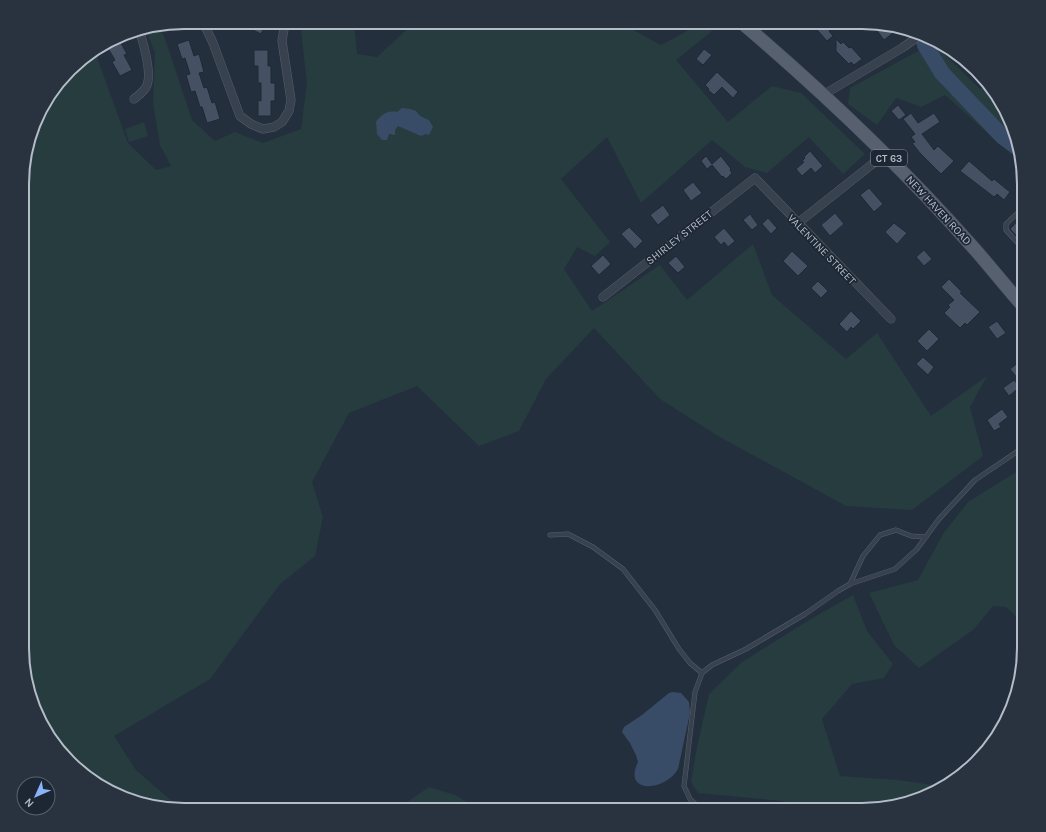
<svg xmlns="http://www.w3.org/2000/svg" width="1046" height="832" font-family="Karla,sans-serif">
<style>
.green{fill:#263c3f}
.water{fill:#394c67}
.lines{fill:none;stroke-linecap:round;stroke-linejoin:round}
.river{stroke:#394c67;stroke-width:16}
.building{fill:#455162;stroke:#1f2835}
.service-casing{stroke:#565f6c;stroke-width:5}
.minor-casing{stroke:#565f6c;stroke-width:9}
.primary-casing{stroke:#414a57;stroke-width:14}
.service{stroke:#38414e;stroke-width:4}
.minor{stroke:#38414e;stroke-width:8}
.primary{stroke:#56606e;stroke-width:13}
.labels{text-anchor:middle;stroke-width:3.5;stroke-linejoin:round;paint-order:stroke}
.shield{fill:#1d2633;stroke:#878f9c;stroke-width:1}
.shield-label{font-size:10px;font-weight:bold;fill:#b4bcc9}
.street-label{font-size:11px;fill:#b4bcc9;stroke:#1d2633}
.rim{fill:none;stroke:#b4bcc9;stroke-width:2}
</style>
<rect width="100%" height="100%" fill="#242f3e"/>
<g class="green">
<polygon points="300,22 354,22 357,54 377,57 415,22 631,22 628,27 661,45 702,23 712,31 676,60 728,122 772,86 801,93 865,154 843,174 809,137 767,173 745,167 712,140 641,203 607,137 561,179 610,242 595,256 577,247 564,269 592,311 660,265 687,300 753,244 772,295 846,359 877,333 931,416 987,376 970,407 983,456 912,510 846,506 718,436 660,399 594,328 546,379 519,431 479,446 417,386 349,413 312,482 323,517 315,556 280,584 210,679 114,736 136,770 182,810 173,810 122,798 77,770 39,720 22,659 23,162 44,103 77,62 95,52 128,143 156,170 171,166 160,145 153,103 155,53 145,28 158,26 164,36 192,120 215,141 235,132 263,143 301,129 307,83"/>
<polygon points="933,43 980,89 985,85 1012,122 1020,162 945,95 921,107 896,98 877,125 848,104 850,88"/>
<polygon points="144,122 148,136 129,142 125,129"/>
<polygon points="1024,467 1024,624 1006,607 993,606 973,630 919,668 894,645 869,593 918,580 943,534 968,502"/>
<polygon points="853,595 867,631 893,664 884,678 852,684 822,719 840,776 898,780 940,786 924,798 862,810 813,810 782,801 698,793 691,782 697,747 709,694 742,662 809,620"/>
<polygon points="429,787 455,795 480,810 396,810"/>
</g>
<g class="water">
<path d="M402,108l8,1 6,2 4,5 9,4 4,7 -4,8 -3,-1 -5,2 -23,-10 -3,4v5l-6,-1 -2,6h-5l-5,-6 -1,-12c5,-7 11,-12 21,-10z"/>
<path d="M672,692l9,1 8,9 1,11 -12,56c-12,22 -56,26 -40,-7l-2,-7 -6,-12 -8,-11 2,-5 18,-12 27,-22z"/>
</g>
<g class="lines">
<polyline class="river" points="923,34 925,45 942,73 1003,137 1017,147"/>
</g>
<g class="building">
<polygon points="252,22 267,22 261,34 249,28"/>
<polygon points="810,22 827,22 832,28 829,31 833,36 827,41"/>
<polygon points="880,24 888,26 893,33 884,40 875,28"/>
<polygon points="118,38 127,54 124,55 132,70 120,76 112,62 115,60 106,45"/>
<polygon points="836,39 841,44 843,42 849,48 851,47 862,59 854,65 851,62 849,64 836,51"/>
<polygon points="189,40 194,56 199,54 204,72 199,73 204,88 207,87 212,103 215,102 220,119 207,123 202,107 200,107 195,91 191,92 186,75 190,74 185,58 182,59 177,44"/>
<polygon points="704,49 712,55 703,65 696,59"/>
<polygon points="254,50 268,50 268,66 271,66 271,83 275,83 275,101 271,101 271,116 258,116 258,100 261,101 261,83 258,83 258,66 254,66"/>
<polygon points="717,72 738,92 733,98 722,87 714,95 708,90 709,89 705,85"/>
<polygon points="898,105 906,115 899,120 891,111"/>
<polygon points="911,113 918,123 934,113 940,122 922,134 934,150 938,146 954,161 941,174 920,153 912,143 915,142 911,137 915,134 903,119"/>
<polygon points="810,151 823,166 815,173 811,168 802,176 796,169 804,162 802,161 805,158 804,157"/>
<polygon points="706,156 712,164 721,156 731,169 730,170 732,173 726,179 723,176 722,177 712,165 707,169 701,161"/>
<polygon points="969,161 992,181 994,179 1010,192 1004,200 997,194 994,197 960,171"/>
<polygon points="693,182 702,193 691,201 683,190"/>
<polygon points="869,188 883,204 874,212 860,195"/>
<polygon points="663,205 670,215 658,225 650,215"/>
<polygon points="835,213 844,224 830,236 821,225"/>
<polygon points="750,214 758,225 752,230 743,220"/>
<polygon points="1024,214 1024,244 1010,229"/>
<polygon points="768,218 777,228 771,234 762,224"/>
<polygon points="894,223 907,233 897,244 885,232"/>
<polygon points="629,227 643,241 635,249 621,234"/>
<polygon points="724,228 735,241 728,247 724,242 721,245 714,237"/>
<polygon points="924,250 932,259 924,266 916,257"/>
<polygon points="792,251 808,266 798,276 783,261"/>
<polygon points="603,255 611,264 599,275 591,266"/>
<polygon points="676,256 685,267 678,273 668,263"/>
<polygon points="949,279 962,292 960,293 980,312 967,325 965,323 960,328 944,313 950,307 948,305 954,300 941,287"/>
<polygon points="818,281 828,291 821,298 811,288"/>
<polygon points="851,311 861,321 853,329 851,327 847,332 839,324"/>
<polygon points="997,321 1006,333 997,339 988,327"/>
<polygon points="929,329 939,339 927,351 917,341"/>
<polygon points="923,357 934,367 928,375 916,364"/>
<polygon points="1024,358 1024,375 1018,379 1010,369"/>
<polygon points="1014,380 1020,387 1009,396 1003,388"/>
<polygon points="1002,409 1008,417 999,424 1001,427 994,431 987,420"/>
</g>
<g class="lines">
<defs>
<g id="service">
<polyline points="1024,250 1006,230 1006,224 1024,207"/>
<polyline points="550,535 568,534 593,547 623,569 655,610 679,649 690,663 702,673"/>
<polyline points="850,584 863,556 880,535 896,530 911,536 926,537"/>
<polyline points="702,810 690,799 684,786 695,692 702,673 712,665 746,649 805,614 838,591 850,584 895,569 917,549 939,519 975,480 1024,447"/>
</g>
<g id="minor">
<polyline points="203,22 213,43 240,116 251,124 263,129 274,127 282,122 289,111 291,100 282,41 284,29 287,22"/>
<polyline points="823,95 902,48 922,34"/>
<path d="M134,99c5,-4 11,-8 13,-14 5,-12 -4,-43 -8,-56"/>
<polyline points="798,223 885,154"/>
<polyline points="603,297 755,178 891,319"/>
</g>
<path id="primary" d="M741,22c81,69 159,143 230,223 18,20 35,42 53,62"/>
</defs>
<use href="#service" class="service-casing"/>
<use href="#minor" class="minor-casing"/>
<use href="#primary" class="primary-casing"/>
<use href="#service" class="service"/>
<use href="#minor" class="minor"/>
<use href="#primary" class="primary"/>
</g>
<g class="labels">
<rect class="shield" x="871" y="150" width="36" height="16" rx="3"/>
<g class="shield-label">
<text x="889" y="162">CT 63</text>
</g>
<g class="street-label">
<text transform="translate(939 210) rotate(47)" y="4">NEW HAVEN ROAD</text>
<text transform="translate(679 237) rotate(-38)" y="4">SHIRLEY STREET</text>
<text transform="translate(822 249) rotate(46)" y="4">VALENTINE STREET</text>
</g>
</g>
<path d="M0 0H1046V832H0ZM184 29H862A155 155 0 0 1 1017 184V648A155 155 0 0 1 862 803H184A155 155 0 0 1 29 648V184A155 155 0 0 1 184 29Z" fill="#29323f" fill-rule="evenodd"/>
<path class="rim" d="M184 29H862A155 155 0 0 1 1017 184V648A155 155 0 0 1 862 803H184A155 155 0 0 1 29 648V184A155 155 0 0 1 184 29Z"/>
<g transform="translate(36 796) rotate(225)"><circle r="19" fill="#1d2633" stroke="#59626f"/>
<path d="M0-3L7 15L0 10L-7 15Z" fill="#8ab4f8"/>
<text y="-6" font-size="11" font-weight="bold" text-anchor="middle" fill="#b4bcc9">N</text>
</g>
</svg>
